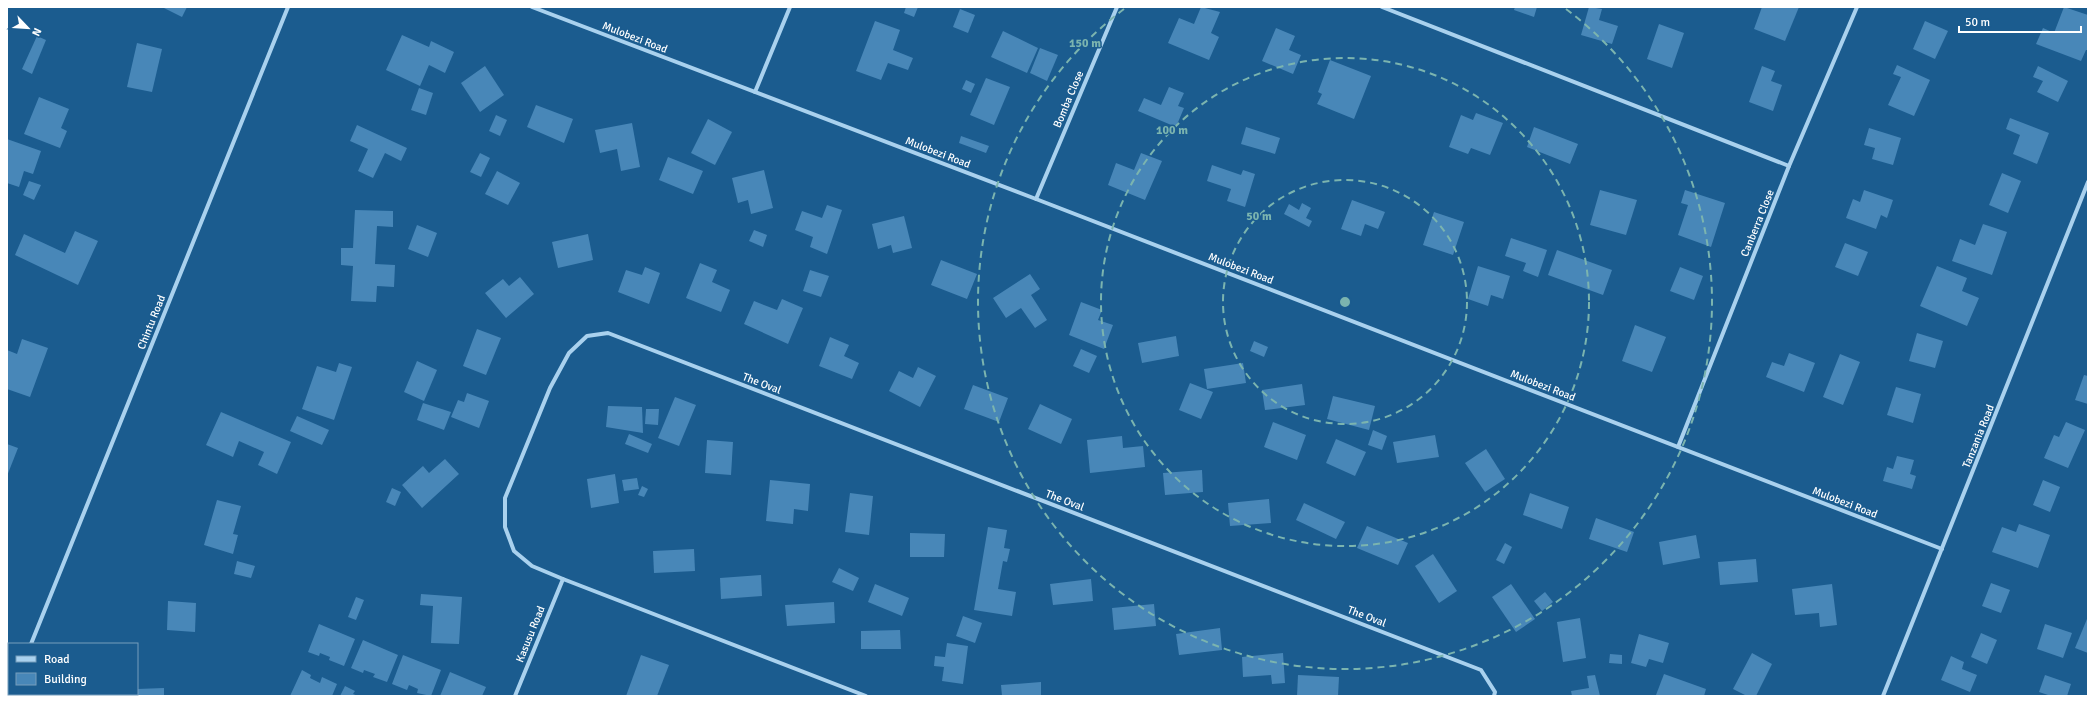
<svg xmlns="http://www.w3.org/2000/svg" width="2095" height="703" font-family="Signika,sans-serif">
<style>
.building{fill:#4887b8}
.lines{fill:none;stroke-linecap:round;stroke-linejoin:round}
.minor{stroke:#a9d1ee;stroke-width:4}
.ring{fill:none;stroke:#7bb4af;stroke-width:2;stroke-dasharray:7 5}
.labels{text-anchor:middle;stroke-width:3;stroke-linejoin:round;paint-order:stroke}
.street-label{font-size:11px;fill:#fff;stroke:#1b5c8f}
.centre{fill:#7bb4af;stroke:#1b5c8f;stroke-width:2}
.ring-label{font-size:12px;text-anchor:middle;font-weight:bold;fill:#7bb4af;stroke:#1b5c8f;stroke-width:3;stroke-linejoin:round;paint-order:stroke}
</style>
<rect width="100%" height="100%" fill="#1b5c8f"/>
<g class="building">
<polygon points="162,7 187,7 182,17"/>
<polygon points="906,7 918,7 914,17 904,13"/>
<polygon points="1201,7 1220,12 1211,33 1219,37 1209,60 1168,43 1179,18 1194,24"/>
<polygon points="1515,7 1537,7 1534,17 1514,10"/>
<polygon points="1589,7 1602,9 1599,20 1618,26 1612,44 1581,35"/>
<polygon points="1762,7 1799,7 1785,41 1754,29"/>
<polygon points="2064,7 2088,15 2088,50 2086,50 2081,61 2036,44 2043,28 2054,33"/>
<polygon points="960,9 975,15 968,33 953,27"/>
<polygon points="875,21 900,30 893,50 913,58 908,70 888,63 881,80 856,71"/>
<polygon points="1925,21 1948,31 1935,59 1913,49"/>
<polygon points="1659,24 1684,33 1672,68 1647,59"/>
<polygon points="1276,28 1295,36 1289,50 1301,55 1293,74 1262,61"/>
<polygon points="1003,31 1038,48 1027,73 991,57"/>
<polygon points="402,35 429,47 431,41 454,52 445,73 429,65 420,86 386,70"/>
<polygon points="37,36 46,40 32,74 22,69"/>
<polygon points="137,43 162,49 152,92 127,87"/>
<polygon points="1040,48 1058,55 1047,81 1030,73"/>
<polygon points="1330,60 1371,76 1354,119 1317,104 1322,94 1318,92"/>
<polygon points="1897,65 1930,80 1914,116 1888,105 1901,77 1893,74"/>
<polygon points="485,66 504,95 480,112 461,83"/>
<polygon points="1762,66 1775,71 1771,81 1782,85 1773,111 1749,102"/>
<polygon points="2038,66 2068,81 2058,102 2037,92 2043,81 2033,77"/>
<polygon points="986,78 1010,87 994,125 970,115"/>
<polygon points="966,80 975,84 971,93 962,89"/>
<polygon points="1169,87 1184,93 1178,106 1184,108 1176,127 1138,111 1144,98 1161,105"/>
<polygon points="419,88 433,93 426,115 411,110"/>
<polygon points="39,97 69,109 61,128 67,131 60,148 24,134"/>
<polygon points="536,105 573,119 564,143 527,127"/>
<polygon points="1476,113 1503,123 1490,155 1471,148 1468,154 1449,147 1461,115 1473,120"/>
<polygon points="496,115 507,120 500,136 489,131"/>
<polygon points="2010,118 2049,133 2037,164 2013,154 2020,135 2006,129"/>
<polygon points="708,119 732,132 715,165 691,153"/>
<polygon points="632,123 640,167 621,171 617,149 600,153 595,130"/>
<polygon points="357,125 407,148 401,161 385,153 373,178 358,171 368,149 350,141"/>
<polygon points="1246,127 1280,138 1275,154 1241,144"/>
<polygon points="1534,127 1578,144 1570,164 1527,147"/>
<polygon points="1869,128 1901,138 1893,165 1872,159 1875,148 1864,145"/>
<polygon points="961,136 989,146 986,153 959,143"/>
<polygon points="7,139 41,151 33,174 24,171 19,187 7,183"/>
<polygon points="480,153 490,158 481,177 470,172"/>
<polygon points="1141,153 1162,161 1145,200 1108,185 1116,163 1134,170"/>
<polygon points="668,157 703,171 693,194 659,180"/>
<polygon points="1212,165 1241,175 1243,170 1255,174 1245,207 1227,201 1231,189 1207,181"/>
<polygon points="764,170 773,208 751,214 748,200 738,203 732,178"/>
<polygon points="497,171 520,183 508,205 485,194"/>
<polygon points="2002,173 2021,181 2008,213 1989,205"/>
<polygon points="29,181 41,185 34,200 23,195"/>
<polygon points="1600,190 1637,200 1626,235 1590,225"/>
<polygon points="1685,190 1725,203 1711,247 1678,235 1688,205 1681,203"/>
<polygon points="1864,190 1893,200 1887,218 1881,215 1876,229 1846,218 1853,199 1860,202"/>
<polygon points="1352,200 1385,212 1378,229 1365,224 1361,236 1341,229"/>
<polygon points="1302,203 1311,208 1306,218 1312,221 1309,227 1284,214 1289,204 1299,210"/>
<polygon points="827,205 842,210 827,254 810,247 813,237 795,230 802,211 822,218"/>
<polygon points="355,210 393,211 393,227 377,226 375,264 395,265 394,287 377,286 376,302 351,301 353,266 341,265 341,248 353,248"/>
<polygon points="1434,212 1464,222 1453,255 1423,245"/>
<polygon points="904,216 912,248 893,253 891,245 878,249 872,224"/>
<polygon points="1983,224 2007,232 1992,275 1952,261 1960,239 1975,245"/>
<polygon points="417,225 437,233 428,257 408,249"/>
<polygon points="754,230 767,235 763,247 749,241"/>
<polygon points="75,231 98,241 78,285 15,255 24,234 65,253"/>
<polygon points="588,234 593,260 558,268 552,242"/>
<polygon points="1511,238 1547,250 1538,277 1523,271 1526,263 1505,256"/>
<polygon points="1845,243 1868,252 1858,276 1835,267"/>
<polygon points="1557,250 1612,270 1603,295 1548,275"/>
<polygon points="941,260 977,274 967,299 931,285"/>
<polygon points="700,263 717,270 712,282 730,290 721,312 686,298"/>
<polygon points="1478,266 1510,276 1503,299 1491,295 1488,306 1468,299"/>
<polygon points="1937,266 1967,278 1962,291 1979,298 1967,326 1920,306"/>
<polygon points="645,267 660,273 649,304 618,292 626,270 642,275"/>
<polygon points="1680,267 1703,276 1694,300 1670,291"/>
<polygon points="810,270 829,276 821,297 803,291"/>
<polygon points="1030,274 1040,289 1031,295 1047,320 1035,328 1021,308 1006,318 993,298"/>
<polygon points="520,277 534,294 506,318 485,293 503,279 509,286"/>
<polygon points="782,299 803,308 788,344 744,324 754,301 777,310"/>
<polygon points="1081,302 1102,310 1098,320 1113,325 1104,349 1069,335"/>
<polygon points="1635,325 1666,337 1652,372 1622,361"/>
<polygon points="477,329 501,338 486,375 463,366"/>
<polygon points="1917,333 1943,341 1935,368 1909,361"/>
<polygon points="1176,336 1179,356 1142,363 1138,343"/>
<polygon points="830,337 849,345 844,356 859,363 852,379 819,366"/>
<polygon points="22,339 48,348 30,397 7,389 7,350 17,354"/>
<polygon points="1254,341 1268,347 1264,357 1250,351"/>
<polygon points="1081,349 1097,356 1089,373 1073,366"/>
<polygon points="1789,353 1815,363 1804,392 1766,377 1772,362 1784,366"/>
<polygon points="1840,354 1860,362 1843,405 1823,397"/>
<polygon points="417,361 437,370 424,401 404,392"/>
<polygon points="339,363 352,367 334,420 302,409 317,366 336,372"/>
<polygon points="1243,363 1246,383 1207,389 1204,369"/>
<polygon points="918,367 936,376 920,407 889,391 899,371 913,378"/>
<polygon points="2084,375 2088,376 2088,404 2075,400"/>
<polygon points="1190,383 1213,392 1201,419 1179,410"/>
<polygon points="1302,384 1305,405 1265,410 1262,390"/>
<polygon points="973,385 1008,398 999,422 964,409"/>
<polygon points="1896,387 1921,394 1913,423 1887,415"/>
<polygon points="467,393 489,401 479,428 451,417 458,400 464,402"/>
<polygon points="1333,396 1375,406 1369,430 1327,419"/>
<polygon points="675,397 696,405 679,446 658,438"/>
<polygon points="423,403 451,412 444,430 417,420"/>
<polygon points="1040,404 1072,419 1061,444 1028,429"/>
<polygon points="608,406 642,407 643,433 606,427"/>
<polygon points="646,409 659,409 658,425 645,424"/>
<polygon points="221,412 291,442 277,474 258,465 264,452 239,441 233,457 206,445"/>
<polygon points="297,416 329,430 322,445 290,431"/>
<polygon points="1273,422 1306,435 1297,460 1264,447"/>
<polygon points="2066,422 2085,430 2068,468 2044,458 2054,435 2059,437"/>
<polygon points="1373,430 1387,436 1382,450 1368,445"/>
<polygon points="629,434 652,444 648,453 625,444"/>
<polygon points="1435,435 1439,457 1397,463 1393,442"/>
<polygon points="1122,436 1123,448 1143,446 1145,467 1090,473 1087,440"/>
<polygon points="1336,439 1366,452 1355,476 1326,463"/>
<polygon points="707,440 733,442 731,475 705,473"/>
<polygon points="7,444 18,448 7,476"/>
<polygon points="1486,449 1505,479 1485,492 1465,463"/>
<polygon points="1897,456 1914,460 1910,474 1916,476 1912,489 1883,481 1887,467 1893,469"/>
<polygon points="445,459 459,474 422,508 402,485 423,466 429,473"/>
<polygon points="1202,470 1203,492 1165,495 1163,473"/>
<polygon points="615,474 619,503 591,508 587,479"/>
<polygon points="637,478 639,489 624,491 622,480"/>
<polygon points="770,480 810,484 808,511 794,509 793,524 766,521"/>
<polygon points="2043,480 2060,487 2050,512 2033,505"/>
<polygon points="642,486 648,489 644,497 638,495"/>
<polygon points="392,488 401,492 395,506 386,502"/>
<polygon points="850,493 873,496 869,535 845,532"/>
<polygon points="1530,493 1569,507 1562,529 1523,515"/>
<polygon points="1269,499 1271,523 1230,526 1228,503"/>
<polygon points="217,500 241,506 233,534 238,535 233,554 204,545"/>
<polygon points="1304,503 1345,522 1336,539 1296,520"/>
<polygon points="1596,518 1634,532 1627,552 1589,539"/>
<polygon points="2019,524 2050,535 2038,568 1992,552 2002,527 2016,532"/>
<polygon points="1367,526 1408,543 1398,565 1357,548"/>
<polygon points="988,527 1007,530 1004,548 1010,549 1007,562 1003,561 998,589 1016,592 1012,616 974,610"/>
<polygon points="910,533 945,534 944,557 910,557"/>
<polygon points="1696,535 1700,558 1663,565 1659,542"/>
<polygon points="1505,543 1512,547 1504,564 1496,560"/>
<polygon points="694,549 695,571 654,573 653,551"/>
<polygon points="1433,554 1457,591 1439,603 1415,566"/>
<polygon points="1756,559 1758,582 1720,585 1718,562"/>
<polygon points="237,561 255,566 251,578 234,574"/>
<polygon points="839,568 859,578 853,591 832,582"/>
<polygon points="761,575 762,596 721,599 720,578"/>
<polygon points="1091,579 1093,601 1053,605 1050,584"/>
<polygon points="1991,583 2010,590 2001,613 1982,606"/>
<polygon points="875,584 909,598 902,616 868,602"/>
<polygon points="1511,584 1535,619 1516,632 1492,597"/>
<polygon points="1832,584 1837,625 1820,627 1819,613 1795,615 1792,589"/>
<polygon points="1545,592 1553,602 1542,611 1534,601"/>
<polygon points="421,594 462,597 459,644 431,643 433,606 420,605"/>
<polygon points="356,597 364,600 356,620 348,617"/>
<polygon points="168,601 196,603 195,632 167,630"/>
<polygon points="834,602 835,623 787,626 785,605"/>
<polygon points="1154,604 1156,626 1114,630 1112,608"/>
<polygon points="963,616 982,623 975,643 956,636"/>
<polygon points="1580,618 1586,658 1563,662 1557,622"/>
<polygon points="2087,619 2088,620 2088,653 2075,648"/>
<polygon points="319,624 355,639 344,666 329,660 330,657 320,653 319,656 308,652"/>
<polygon points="2045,624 2072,633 2063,658 2037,649"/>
<polygon points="1220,628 1222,650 1179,655 1176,634"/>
<polygon points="900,630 901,649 861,649 861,631"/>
<polygon points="1981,633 1997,640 1987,664 1971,657"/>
<polygon points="1639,634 1669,643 1663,663 1649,659 1646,667 1631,663"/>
<polygon points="363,640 398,655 387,682 373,677 375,674 364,670 363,673 351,668"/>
<polygon points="947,643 968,646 963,684 942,681 944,667 934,666 935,656 945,657"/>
<polygon points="1283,653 1285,683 1272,684 1271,675 1243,677 1242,657"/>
<polygon points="1752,653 1772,664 1756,696 1747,696 1733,689"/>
<polygon points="1610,654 1622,655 1622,664 1609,663"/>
<polygon points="403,655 441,670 431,696 417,693 418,689 409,685 407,690 392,684"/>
<polygon points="641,655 669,665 657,696 626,696"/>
<polygon points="1951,656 1964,662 1962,669 1977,675 1970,692 1941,680"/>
<polygon points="302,670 311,675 310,678 320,683 322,677 337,684 332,696 290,696"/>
<polygon points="450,672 486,687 482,696 440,696"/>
<polygon points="1664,674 1706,689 1704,696 1656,695"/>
<polygon points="1298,675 1339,677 1338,696 1297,696"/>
<polygon points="1595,675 1600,696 1572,696 1571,691 1589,688 1587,676"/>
<polygon points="2045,675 2071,684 2067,696 2051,696 2039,692"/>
<polygon points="1041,682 1041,696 1002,696 1001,685"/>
<polygon points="345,686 355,691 353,694 358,696 340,696"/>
<polygon points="164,688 164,696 132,696 132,694 137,694 137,689"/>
</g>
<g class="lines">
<g class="minor">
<polyline points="532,7 1036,199 1942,549"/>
<polyline points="1382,7 1789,166"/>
<polyline points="755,92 790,7"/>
<polyline points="1036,199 1117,7"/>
<polyline points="1678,447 1789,166 1857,7"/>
<polyline points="31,644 288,7"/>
<polyline points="10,696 11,694"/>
<polyline points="515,696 563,579"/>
<polyline points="866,696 563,579 532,566 514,551 505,527 505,498 550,388 569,353 587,336 608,333 1481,670 1495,692 1494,696"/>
<polyline points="1883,696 2088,182"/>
</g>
</g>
<g class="ring">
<circle cx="1345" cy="302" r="122"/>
<circle cx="1345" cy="302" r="244"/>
<path d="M1566 9A367 367 0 1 1 1124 9"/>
</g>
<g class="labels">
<g class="street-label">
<text transform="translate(635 37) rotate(21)" y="4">Mulobezi Road</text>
<text transform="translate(1068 99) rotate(-67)" y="4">Bomba Close</text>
<text transform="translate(938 152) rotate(21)" y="4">Mulobezi Road</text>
<text transform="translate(1757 223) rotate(-68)" y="4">Canberra Close</text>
<text transform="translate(1241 268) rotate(21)" y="4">Mulobezi Road</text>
<text transform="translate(151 322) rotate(-68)" y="4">Chintu Road</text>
<text transform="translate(762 383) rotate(21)" y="4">The Oval</text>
<text transform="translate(1543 385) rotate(21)" y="4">Mulobezi Road</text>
<text transform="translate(1978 436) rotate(-68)" y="4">Tanzania Road</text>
<text transform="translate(1065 500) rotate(21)" y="4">The Oval</text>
<text transform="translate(1845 502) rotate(21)" y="4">Mulobezi Road</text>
<text transform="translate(1367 616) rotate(21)" y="4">The Oval</text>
<text transform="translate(530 634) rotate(-68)" y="4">Kasusu Road</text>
</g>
</g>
<circle cx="1345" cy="302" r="6" class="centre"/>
<g class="ring-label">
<text x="1085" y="47">150 m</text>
<text x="1172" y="134">100 m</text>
<text x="1259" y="220">50 m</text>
</g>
<rect width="2095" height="703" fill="none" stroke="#ffffff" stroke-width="16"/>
<rect x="8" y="643" width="130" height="52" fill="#1b5c8f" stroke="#769dbc"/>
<rect x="16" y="656" width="20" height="6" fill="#a9d1ee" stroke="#769dbc"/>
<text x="44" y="663" font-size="12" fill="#ffffff">Road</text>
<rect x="16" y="673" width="20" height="12" fill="#4887b8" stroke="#769dbc"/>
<text x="44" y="683" font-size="12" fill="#ffffff">Building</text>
<g transform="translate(28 28) rotate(115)" stroke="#1b5c8f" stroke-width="3" paint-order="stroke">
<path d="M0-3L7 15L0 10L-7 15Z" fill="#ffffff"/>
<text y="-6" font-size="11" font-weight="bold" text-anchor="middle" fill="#ffffff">N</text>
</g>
<path d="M1959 26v6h122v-6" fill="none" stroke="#ffffff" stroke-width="2"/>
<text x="1965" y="26" font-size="12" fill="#ffffff" stroke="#1b5c8f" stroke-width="3" paint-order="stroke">50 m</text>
</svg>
